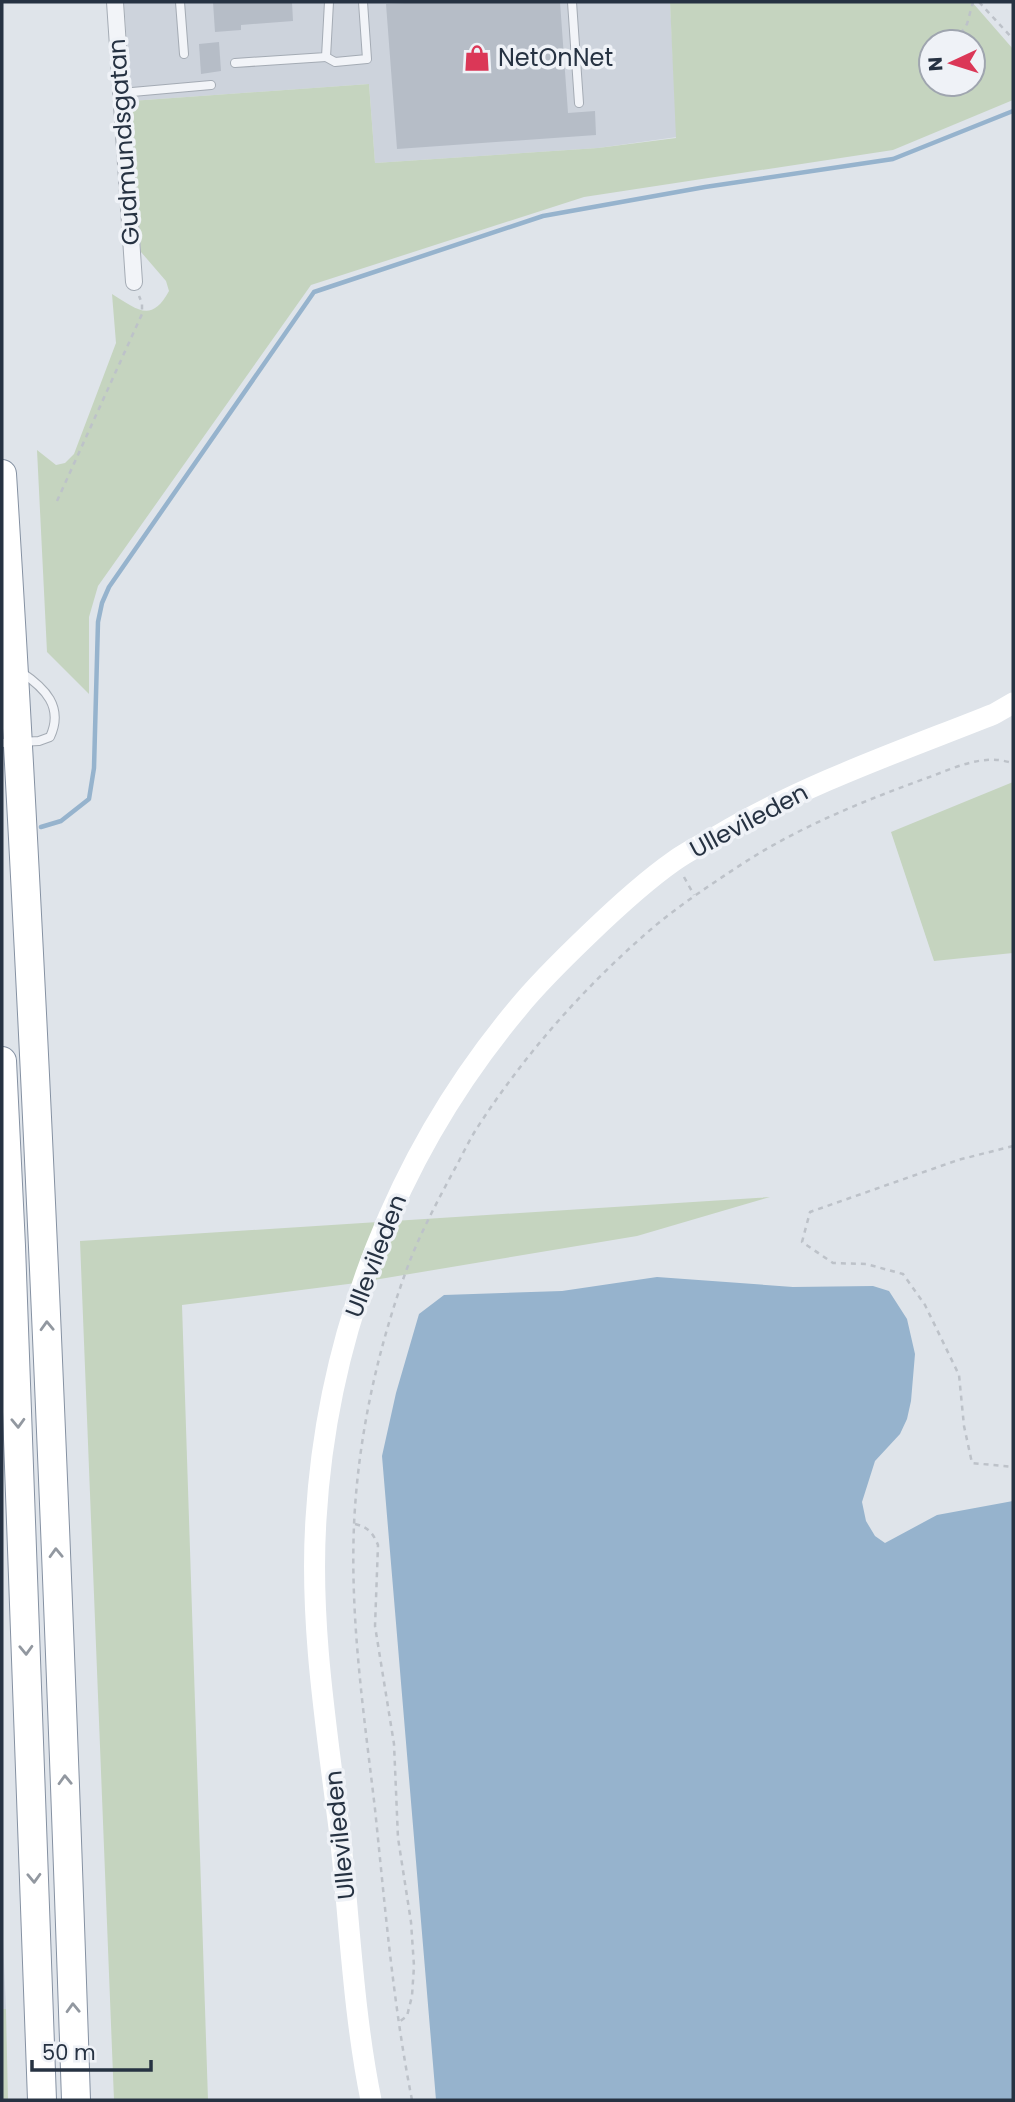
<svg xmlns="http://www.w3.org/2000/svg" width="1015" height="2102" font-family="Poppins,sans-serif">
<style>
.built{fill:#cdd3dc}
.green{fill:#c5d4bf;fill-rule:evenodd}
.water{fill:#96b3cd}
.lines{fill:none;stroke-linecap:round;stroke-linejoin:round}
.stream{stroke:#96b3cd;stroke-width:4.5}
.building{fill:#b6bdc7}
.lane-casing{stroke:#a4abb4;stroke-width:10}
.street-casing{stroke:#a4abb4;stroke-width:18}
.highway-casing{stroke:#8591a2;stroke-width:30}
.path{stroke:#bdc2c9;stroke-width:2.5;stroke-dasharray:5 5;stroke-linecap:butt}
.lane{stroke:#f2f4f8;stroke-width:8}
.street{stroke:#f2f4f8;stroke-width:16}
.secondary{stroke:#fff;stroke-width:21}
.highway{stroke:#fff;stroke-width:28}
.oneway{stroke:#9298a0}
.labels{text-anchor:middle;stroke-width:7;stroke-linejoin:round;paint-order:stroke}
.poi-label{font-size:24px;fill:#263242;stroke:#eff2f7;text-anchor:start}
.street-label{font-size:24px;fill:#263242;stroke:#eff2f7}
</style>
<rect width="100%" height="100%" fill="#dfe4ea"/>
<g class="built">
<polygon points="124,2 670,2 677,137 598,148 375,163 369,84 131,101"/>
<polygon points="2,1918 6,2009 2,2009"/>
</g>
<g class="green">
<path d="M670,2h302l41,47v51l-120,50 -309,47 -273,88 -213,301 -9,31v77l-42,-42 -10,-202 19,15 9,-2 9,-9 42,-111 -4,-49c25,15 39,30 57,-3l-3,-10 -25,-29 -10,-151 238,-17 6,79 223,-15 78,-10zM931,42h42v42h-42z"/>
<polygon points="1013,782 1013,953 934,961 891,832"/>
<polygon points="770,1197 637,1236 356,1283 182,1305 208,2100 114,2100 80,1241"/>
<polygon points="2,2009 6,2009 8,2100 2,2100"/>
</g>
<polygon class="water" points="657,1277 793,1287 873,1286 889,1291 907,1319 915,1354 911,1401 907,1419 900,1434 875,1461 862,1502 866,1521 875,1536 885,1543 937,1515 1013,1501 1013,2100 436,2100 382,1456 396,1393 419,1314 444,1295 562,1291"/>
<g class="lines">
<polyline class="stream" points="41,827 61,821 89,799 94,768 98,622 102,603 109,587 314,292 543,216 705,187 893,159 1013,111"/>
</g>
<g class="building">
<polygon points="213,2 292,2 293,21 241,25 241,30 215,32"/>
<polygon points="423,2 560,2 568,113 595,111 596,135 397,149 386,4"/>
<polygon points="219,42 221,71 201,74 199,44"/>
</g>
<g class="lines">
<defs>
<g id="lane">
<polyline points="180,2 184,54"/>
<polyline points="572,2 579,103"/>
<polyline points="326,57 335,62 367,59 363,2"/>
<polyline points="235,63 326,57 329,2"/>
<polyline points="121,93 211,85"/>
<path d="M2,743l37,-2 11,-4c14,-30 -5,-49 -29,-65"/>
</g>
<polyline id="street" points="115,2 134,282"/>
<g id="highway">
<path d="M2,474c34,542 56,1084 74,1626"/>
<polyline points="2,1061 11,1246 42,2100"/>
</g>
</defs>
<use href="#lane" class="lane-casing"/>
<use href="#street" class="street-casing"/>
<use href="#highway" class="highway-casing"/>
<g class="path">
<polyline points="979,2 1013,39"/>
<polyline points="955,42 967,24 973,2"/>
<polyline points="57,501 142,314 142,303 139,296"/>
<polyline points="684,877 694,895"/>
<polyline points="1013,1146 958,1160 810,1212 802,1242 833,1263 866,1264 903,1274 925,1305 959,1375 964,1426 972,1463 1013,1467"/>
<path d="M355,1524c13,3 18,9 23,21l-3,81 19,118 4,94 13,84 3,44 -2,30 -5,20 -8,6"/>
<path d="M412,2100c-19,-96 -27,-194 -37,-291 -11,-94 -25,-189 -21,-284 4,-89 24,-179 55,-262 12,-31 28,-61 44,-91 8,-14 15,-30 24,-44 46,-71 101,-134 164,-190 31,-28 66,-51 101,-74 57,-37 119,-62 182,-85 23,-8 48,-21 73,-19 5,0 11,2 16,3"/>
</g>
<use href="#lane" class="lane"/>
<use href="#street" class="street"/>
<path class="secondary" d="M371,2100c-17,-83 -21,-171 -30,-256 -13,-107 -32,-217 -25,-325 11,-187 82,-368 202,-511 21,-26 47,-51 71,-74 27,-26 55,-52 85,-73 14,-10 30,-18 45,-26 86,-51 182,-84 275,-121l19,-11"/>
<use href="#highway" class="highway"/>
</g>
<defs><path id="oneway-chevron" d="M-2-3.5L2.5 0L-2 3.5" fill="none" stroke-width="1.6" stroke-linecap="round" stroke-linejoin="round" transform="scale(1.75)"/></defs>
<g class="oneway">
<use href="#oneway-chevron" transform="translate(47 1326) rotate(-92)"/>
<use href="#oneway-chevron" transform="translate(18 1423) rotate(88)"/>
<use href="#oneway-chevron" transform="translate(56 1553) rotate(-92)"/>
<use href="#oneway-chevron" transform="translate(26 1650) rotate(88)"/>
<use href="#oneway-chevron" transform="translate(65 1780) rotate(-92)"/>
<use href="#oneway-chevron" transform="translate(34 1878) rotate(88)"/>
<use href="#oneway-chevron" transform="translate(73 2008) rotate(-92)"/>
</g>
<defs>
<symbol id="shop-bare" viewBox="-9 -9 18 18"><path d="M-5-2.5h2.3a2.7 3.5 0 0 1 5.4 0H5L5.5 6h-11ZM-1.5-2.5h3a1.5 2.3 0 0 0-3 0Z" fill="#db3757" stroke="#eff2f7" stroke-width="2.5" paint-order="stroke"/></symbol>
</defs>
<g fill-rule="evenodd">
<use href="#shop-bare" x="458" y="39" width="38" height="38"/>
</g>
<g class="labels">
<g class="poi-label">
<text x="498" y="66">NetOnNet</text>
</g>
<g class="street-label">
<text transform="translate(124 142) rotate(-94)" y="8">Gudmundsgatan</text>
<text transform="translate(749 821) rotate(-28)" y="8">Ullevileden</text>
<text transform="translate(376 1256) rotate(-69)" y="8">Ullevileden</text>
<text transform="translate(340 1835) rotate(-96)" y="8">Ullevileden</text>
</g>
</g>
<rect width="1015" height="2102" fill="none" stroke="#263242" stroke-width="7"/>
<g transform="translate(952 63) rotate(266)"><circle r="33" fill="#eff2f7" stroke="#9fa5af" stroke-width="2"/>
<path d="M0-5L12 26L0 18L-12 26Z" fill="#db3757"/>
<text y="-10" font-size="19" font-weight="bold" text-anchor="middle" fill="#263242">N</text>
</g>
<path d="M32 2060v10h119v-10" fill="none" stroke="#263242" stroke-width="3.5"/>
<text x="42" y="2060" font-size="21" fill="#263242" stroke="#eff2f7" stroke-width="5" paint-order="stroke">50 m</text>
</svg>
